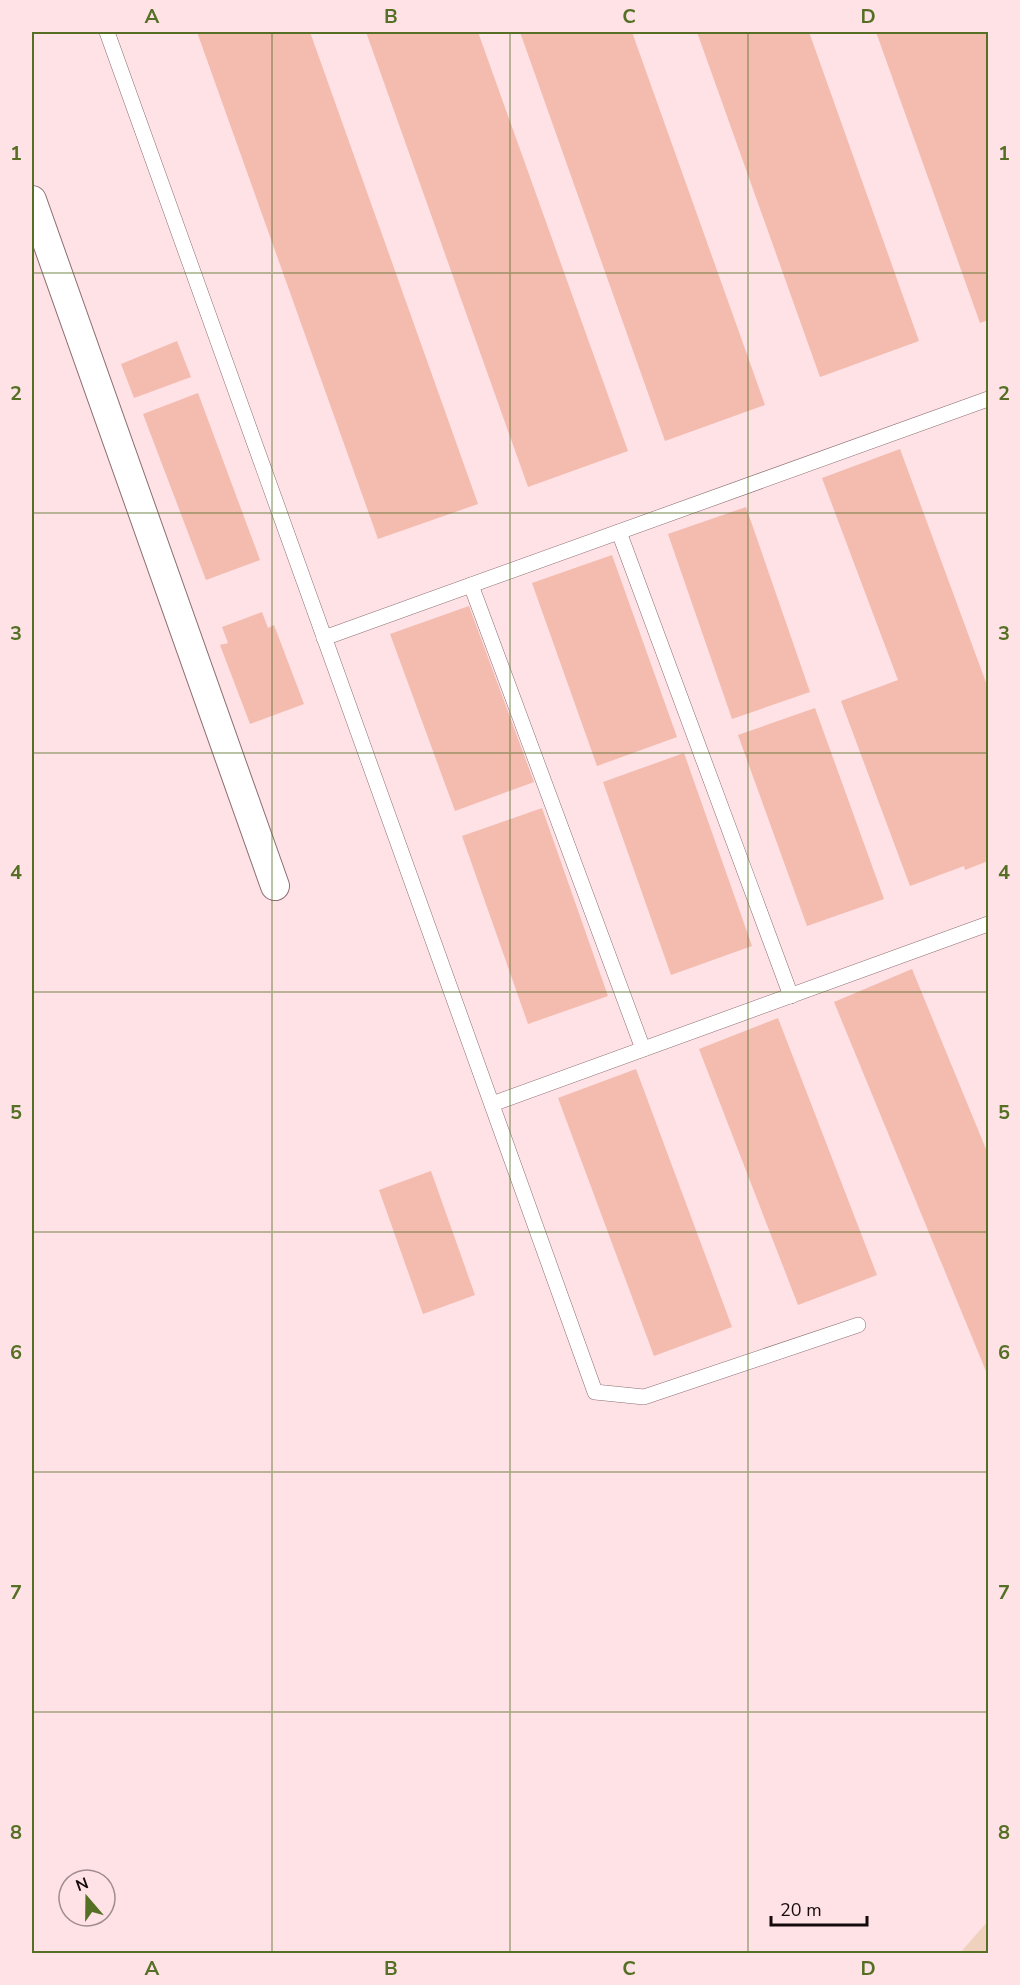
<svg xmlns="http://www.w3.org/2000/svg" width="1020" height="1985" font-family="'Nunito Sans',sans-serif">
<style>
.green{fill:#efd1bd}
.building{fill:#f4bbaf}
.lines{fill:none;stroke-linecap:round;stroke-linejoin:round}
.lane-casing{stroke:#8d6e72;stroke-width:16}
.street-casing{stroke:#8d6e72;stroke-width:30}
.lane{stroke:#fff;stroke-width:15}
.street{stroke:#fff;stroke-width:28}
.grid{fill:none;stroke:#557024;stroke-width:1.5;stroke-opacity:0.55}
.neatline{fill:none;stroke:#557024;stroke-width:2}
.grid-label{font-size:20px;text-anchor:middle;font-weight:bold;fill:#557024}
</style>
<rect width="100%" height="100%" fill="#fee2e6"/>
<polygon class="green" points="988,1921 988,1953 960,1953"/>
<g class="building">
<polygon points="197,32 310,32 478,504 378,539"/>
<polygon points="366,32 478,32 628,451 528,487"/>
<polygon points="520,32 632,32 765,405 665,441"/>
<polygon points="697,32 809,32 919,341 820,377"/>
<polygon points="876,32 988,32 988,320 980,323"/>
<polygon points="177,341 191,377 134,398 121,364"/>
<polygon points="198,393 260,560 206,580 143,414"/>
<polygon points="900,449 988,688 988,861 965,870 964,866 910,886 841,701 898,680 822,478"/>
<polygon points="746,507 810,692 732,719 668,534"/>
<polygon points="612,555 677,737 597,766 532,583"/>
<polygon points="469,606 534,782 455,811 390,634"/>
<polygon points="262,612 268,628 274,625 304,704 250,724 220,645 228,643 222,627"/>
<polygon points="815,708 884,899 807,926 738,735"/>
<polygon points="684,753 752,946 671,975 603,782"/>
<polygon points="542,808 608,996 528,1024 462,836"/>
<polygon points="912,969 988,1154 988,1376 834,1002"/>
<polygon points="778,1018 877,1275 798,1305 699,1049"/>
<polygon points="636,1069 732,1327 654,1356 558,1098"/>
<polygon points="431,1171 475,1295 423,1314 379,1190"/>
</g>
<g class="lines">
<defs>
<g id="lane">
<polyline points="107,32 595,1392 644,1397 858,1325"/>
<polyline points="619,532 791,996"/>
<polyline points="471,585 643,1049"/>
<polyline points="324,638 988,399"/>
<polyline points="492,1104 988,924"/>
</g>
<polyline id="street" points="32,200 275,886"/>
</defs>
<use href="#lane" class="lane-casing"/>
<use href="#street" class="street-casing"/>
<use href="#lane" class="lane"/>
<use href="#street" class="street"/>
</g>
<path class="grid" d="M272,32v1922M510,32v1922M748,32v1922M32,273h956M32,513h956M32,753h956M32,992h956M32,1232h956M32,1472h956M32,1712h956"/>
<rect width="1020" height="1985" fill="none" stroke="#fee2e6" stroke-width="66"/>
<g transform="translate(87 1898) rotate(340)"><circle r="28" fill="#fee2e6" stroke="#a18c8f" stroke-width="1.5"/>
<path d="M0-4.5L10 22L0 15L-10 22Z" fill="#557024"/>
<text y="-9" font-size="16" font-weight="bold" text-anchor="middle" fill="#150a0c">N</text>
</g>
<path d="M771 1916v9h96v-9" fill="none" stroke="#150a0c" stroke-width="3"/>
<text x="780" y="1916" font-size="18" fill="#150a0c" stroke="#fee2e6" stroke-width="4.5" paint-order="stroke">20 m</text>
<rect x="33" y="33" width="954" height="1919" class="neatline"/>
<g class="grid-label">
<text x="152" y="23">A</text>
<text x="391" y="23">B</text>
<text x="629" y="23">C</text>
<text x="868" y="23">D</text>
<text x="16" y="160">1</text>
<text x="1004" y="160">1</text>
<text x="16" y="400">2</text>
<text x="1004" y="400">2</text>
<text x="16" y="640">3</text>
<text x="1004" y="640">3</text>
<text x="16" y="879">4</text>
<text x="1004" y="879">4</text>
<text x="16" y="1119">5</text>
<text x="1004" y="1119">5</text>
<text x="16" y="1359">6</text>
<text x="1004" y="1359">6</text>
<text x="16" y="1599">7</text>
<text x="1004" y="1599">7</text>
<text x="16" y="1839">8</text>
<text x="1004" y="1839">8</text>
<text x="152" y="1975">A</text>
<text x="391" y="1975">B</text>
<text x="629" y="1975">C</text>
<text x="868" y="1975">D</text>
</g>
</svg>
